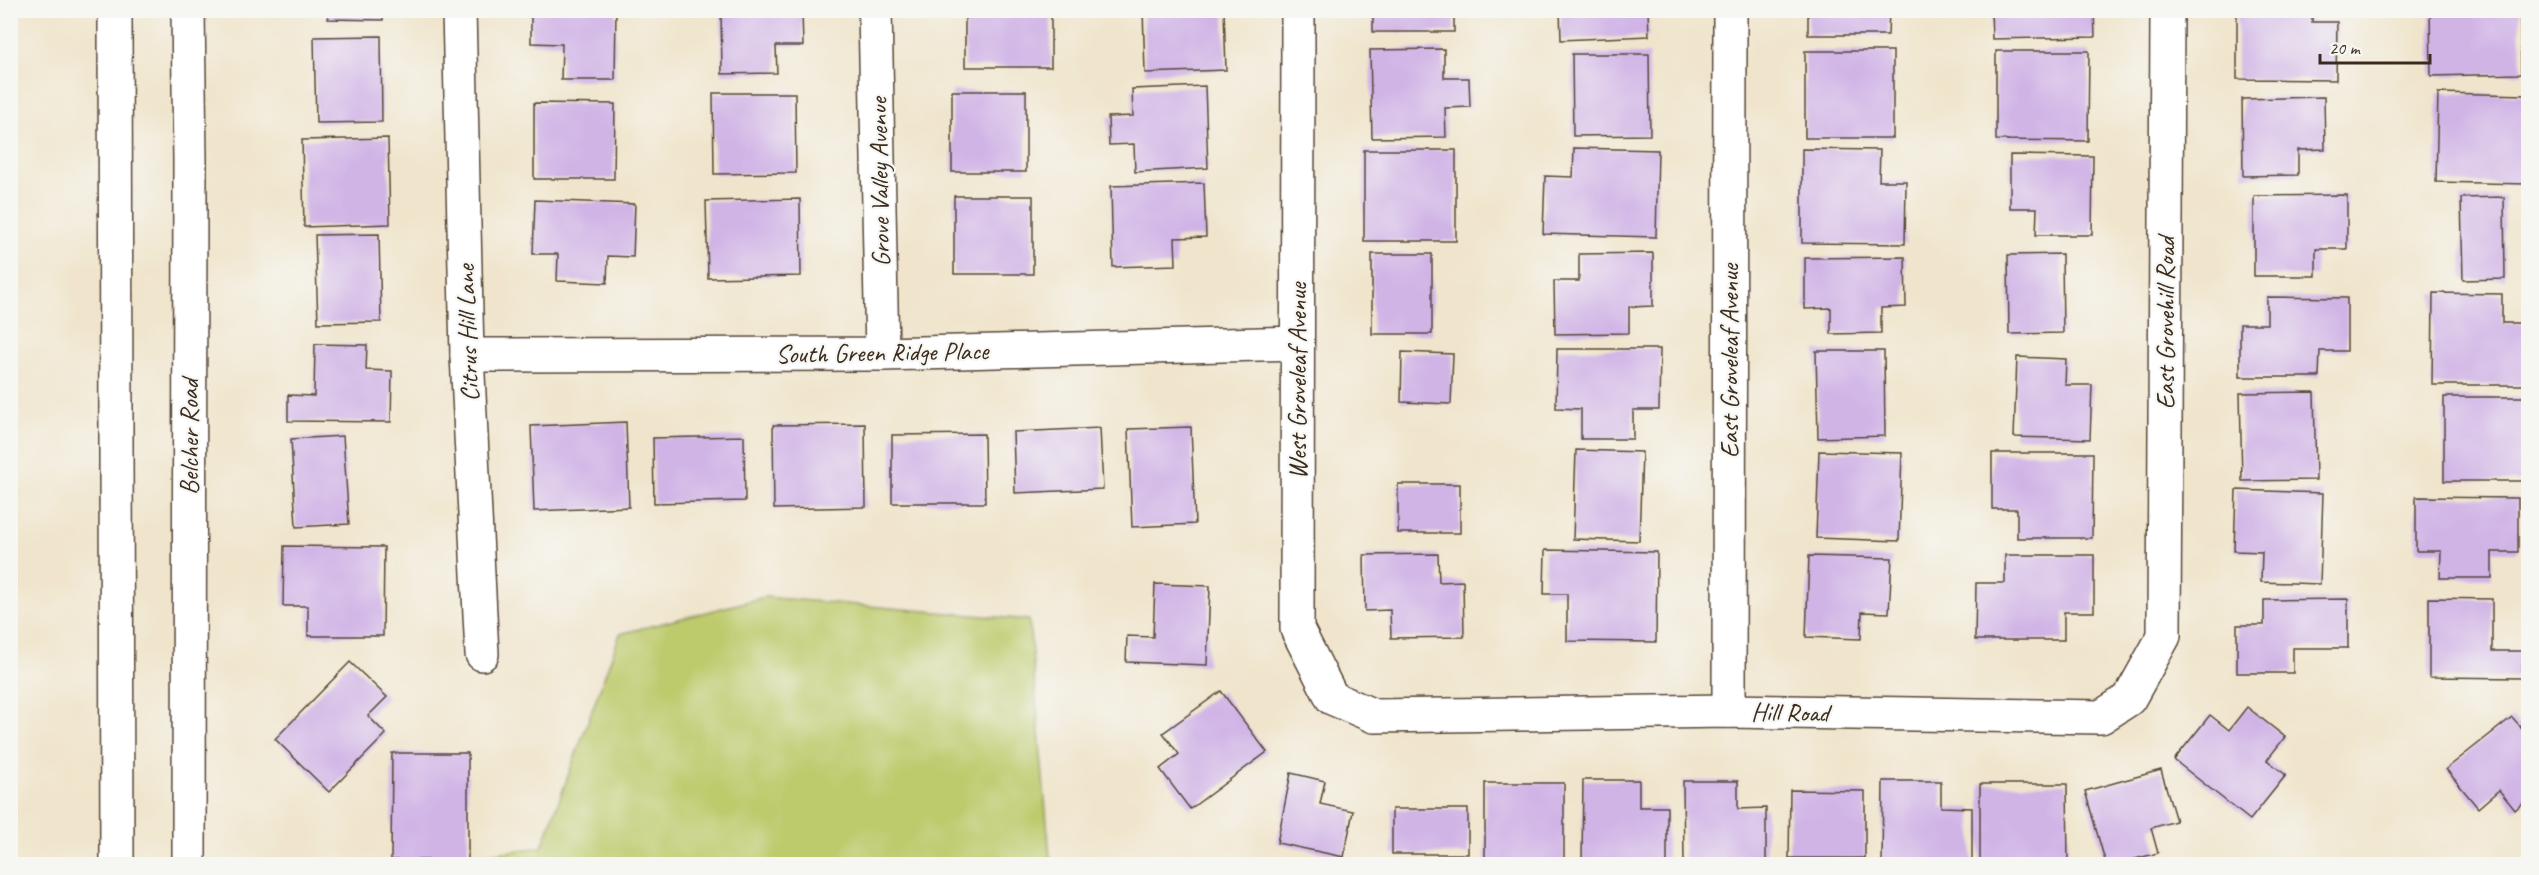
<svg xmlns="http://www.w3.org/2000/svg" width="2539" height="875" font-family="Caveat,sans-serif">
<style>
.green{fill:#becb6d;stroke:#7c7a46;stroke-width:1.5}
.building{fill:#d0b4e6}
.lines{fill:none;stroke-linecap:round;stroke-linejoin:round}
.minor-casing{stroke:#564638;stroke-width:36}
.major-casing{stroke:#564638;stroke-width:36}
.minor{stroke:#fff;stroke-width:33}
.major{stroke:#fff;stroke-width:33}
.labels{text-anchor:middle;stroke-width:4.5;stroke-linejoin:round;paint-order:stroke}
.street-label{font-size:26px;fill:#3b2a1e;stroke:#f6f6f2}
</style>
<rect width="100%" height="100%" fill="#f6f6f2"/>
<filter id="ink" filterUnits="userSpaceOnUse"><feTurbulence type="fractalNoise" baseFrequency=".0167" numOctaves="2"/><feDisplacementMap in="SourceGraphic" scale="12" xChannelSelector="R" yChannelSelector="G"/><feConvolveMatrix kernelMatrix="1 2 1 2 8 2 1 2 1" color-interpolation-filters="sRGB"/></filter>
<filter id="wash" filterUnits="userSpaceOnUse"><feTurbulence type="fractalNoise" baseFrequency=".008" numOctaves="4" result="noise"/><feDisplacementMap in="SourceGraphic" scale="24" xChannelSelector="R" yChannelSelector="G"/><feGaussianBlur stdDeviation="1.35" result="paint"/><feColorMatrix in="noise" values="0 0 0 0 0 0 0 0 0 0 0 0 0 0 0 0 0 1.4 0 .05"/><feComposite in="paint" operator="in"/></filter>
<g filter="url(#wash)">
<rect width="100%" height="100%" fill="#f0e5cc"/>
<polygon class="green" points="765,597 1029,620 1050,857 1059,864 419,864 542,847 620,634"/>
<g id="blocks">
<g class="building">
<polygon points="328,10 383,10 383,20 328,19"/>
<polygon points="531,10 616,10 615,80 561,80 562,44 531,43"/>
<polygon points="721,10 802,10 803,46 776,46 777,73 722,74"/>
<rect x="965" y="10" width="86" height="57"/>
<polygon points="1143,10 1224,10 1226,70 1145,73"/>
<rect x="1373" y="10" width="81" height="22"/>
<polygon points="1560,10 1648,10 1649,36 1561,40"/>
<polygon points="1808,10 1889,10 1888,35 1808,35"/>
<polygon points="1991,10 2094,10 2095,37 1992,39"/>
<polygon points="2237,10 2312,10 2312,22 2337,22 2336,80 2237,79"/>
<polygon points="2430,10 2520,10 2521,74 2431,76"/>
<polygon points="381,36 382,122 316,123 314,37"/>
<polygon points="1444,49 1444,78 1469,78 1470,107 1445,108 1446,137 1372,138 1370,50"/>
<rect x="1805" y="51" width="88" height="87"/>
<polygon points="1996,51 2089,51 2088,141 1996,140"/>
<polygon points="1572,54 1649,54 1650,135 1573,136"/>
<polygon points="1205,86 1208,168 1135,172 1134,144 1109,145 1108,117 1133,116 1132,89"/>
<rect x="952" y="91" width="74" height="81"/>
<polygon points="713,93 795,93 796,173 714,174"/>
<polygon points="2438,93 2528,95 2527,184 2436,182"/>
<polygon points="2324,97 2325,149 2298,150 2298,175 2243,176 2242,99"/>
<polygon points="534,103 615,104 614,179 534,179"/>
<polygon points="388,138 390,224 304,227 302,140"/>
<polygon points="1574,148 1658,150 1656,237 1543,234 1545,176 1573,177"/>
<polygon points="1802,149 1880,150 1879,181 1906,181 1905,244 1802,243"/>
<rect x="1364" y="150" width="92" height="91"/>
<polygon points="2010,155 2093,156 2092,235 2036,235 2037,208 2010,208"/>
<polygon points="1204,183 1206,237 1175,238 1176,265 1113,267 1111,186"/>
<polygon points="2347,195 2347,249 2316,249 2316,276 2254,276 2254,196"/>
<rect x="954" y="196" width="79" height="78"/>
<polygon points="2504,197 2505,279 2463,280 2461,198"/>
<polygon points="800,199 801,276 708,278 706,201"/>
<polygon points="535,200 635,204 633,257 608,256 607,283 557,281 558,254 533,254"/>
<polygon points="379,234 381,322 318,323 315,235"/>
<polygon points="1653,253 1653,306 1629,307 1629,333 1555,334 1554,281 1579,281 1579,254"/>
<rect x="1372" y="254" width="60" height="80"/>
<polygon points="2062,254 2063,333 2009,334 2008,255"/>
<polygon points="1905,257 1906,307 1881,308 1881,333 1831,334 1831,308 1805,309 1805,258"/>
<polygon points="2433,293 2502,294 2502,323 2528,323 2528,385 2432,385"/>
<polygon points="2267,297 2347,298 2347,351 2320,351 2319,377 2240,377 2240,324 2267,324"/>
<polygon points="315,344 367,345 366,370 392,371 391,422 288,421 288,395 314,396"/>
<polygon points="1557,349 1660,349 1659,410 1633,410 1633,439 1581,439 1581,409 1556,408"/>
<polygon points="1816,351 1884,351 1885,436 1818,438"/>
<polygon points="1402,352 1453,354 1451,404 1401,402"/>
<polygon points="2017,357 2066,359 2065,385 2092,385 2090,439 2014,437"/>
<polygon points="2314,392 2316,480 2242,481 2240,393"/>
<rect x="2444" y="397" width="83" height="84"/>
<polygon points="626,422 629,507 534,511 531,426"/>
<polygon points="865,424 866,507 774,509 773,425"/>
<polygon points="1191,427 1195,524 1132,527 1128,429"/>
<polygon points="1100,428 1103,489 1015,493 1013,432"/>
<polygon points="984,434 985,503 892,503 892,435"/>
<polygon points="343,436 349,524 296,527 291,439"/>
<polygon points="744,436 745,501 654,503 653,438"/>
<polygon points="1576,450 1642,452 1639,541 1573,539"/>
<polygon points="1819,451 1902,453 1899,541 1816,538"/>
<polygon points="1992,453 2093,453 2092,538 2017,538 2017,509 1992,509"/>
<rect x="1398" y="484" width="62" height="49"/>
<polygon points="2236,490 2323,493 2320,584 2261,582 2262,552 2234,551"/>
<polygon points="2416,497 2518,498 2518,552 2492,552 2492,578 2440,578 2441,551 2416,551"/>
<polygon points="284,546 384,547 383,636 308,636 308,606 283,606"/>
<polygon points="1545,550 1657,552 1656,642 1567,641 1567,594 1544,594"/>
<polygon points="1438,554 1439,582 1463,581 1464,637 1391,638 1390,610 1365,611 1364,555"/>
<polygon points="2005,555 2094,555 2094,612 2064,612 2064,640 1975,640 1976,583 2005,583"/>
<polygon points="1809,556 1892,558 1889,613 1862,612 1861,639 1806,637"/>
<polygon points="1155,584 1210,586 1207,665 1126,662 1127,636 1153,637"/>
<polygon points="2429,598 2492,599 2492,651 2523,651 2522,678 2429,677"/>
<polygon points="2348,599 2348,648 2293,648 2293,673 2237,673 2237,625 2264,625 2264,600"/>
<polygon points="350,662 387,697 368,716 386,734 329,792 275,739"/>
<polygon points="1221,691 1267,752 1190,809 1160,769 1179,754 1163,733"/>
<polygon points="2247,707 2285,737 2267,760 2286,775 2250,820 2174,760 2210,715 2229,730"/>
<polygon points="2512,717 2528,735 2528,799 2515,810 2499,790 2478,808 2446,769"/>
<polygon points="392,753 468,753 468,860 391,860"/>
<polygon points="2161,770 2176,821 2151,828 2158,853 2116,864 2106,864 2085,791"/>
<polygon points="1291,773 1325,781 1320,804 1353,811 1344,857 1277,843"/>
<polygon points="1583,780 1639,780 1639,807 1667,807 1667,864 1582,864"/>
<polygon points="1683,781 1738,781 1738,809 1766,808 1766,864 1684,864"/>
<polygon points="1883,781 1941,781 1941,807 1972,808 1972,864 1882,864"/>
<rect x="1485" y="783" width="79" height="81"/>
<polygon points="1980,784 2067,784 2068,864 1980,864"/>
<polygon points="1790,790 1865,791 1865,858 1789,858"/>
<rect x="1392" y="809" width="76" height="45"/>
</g>
</g>
</g>
<g filter="url(#ink)">
<use href="#blocks" fill-opacity="0" stroke="#564638" stroke-width="1.5"/>
<g class="lines">
<defs>
<g id="minor">
<polyline points="459,10 467,355 482,654"/>
<polyline points="875,10 882,354"/>
<polyline points="1298,10 1297,629 1332,698 1374,716 1729,711 2101,717 2129,699 2164,636 2167,10"/>
<polyline points="467,355 882,354 1297,343"/>
<polyline points="1729,711 1730,10"/>
</g>
<g id="major">
<polyline points="115,10 117,864"/>
<polyline points="188,10 190,161 189,864"/>
</g>
</defs>
<use href="#minor" class="minor-casing"/>
<use href="#major" class="major-casing"/>
<use href="#minor" class="minor"/>
<use href="#major" class="major"/>
</g>
</g>
<g class="labels">
<g class="street-label">
<text transform="translate(879 182) rotate(-91)" y="9">Grove Valley Avenue</text>
<text transform="translate(2165 323) rotate(-90)" y="9">East Grovehill Road</text>
<text transform="translate(467 333) rotate(-92)" y="9">Citrus Hill Lane</text>
<text transform="translate(882 352) rotate(-1)" y="9">South Green Ridge Place</text>
<text transform="translate(1729 361) rotate(-90)" y="9">East Groveleaf Avenue</text>
<text transform="translate(1297 381) rotate(-90)" y="9">West Groveleaf Avenue</text>
<text transform="translate(189 437) rotate(-90)" y="9">Belcher Road</text>
<text transform="translate(1790 712) rotate(1)" y="9">Hill Road</text>
</g>
</g>
<rect width="2539" height="875" fill="none" stroke="#f6f6f2" stroke-width="36"/>
<path d="M2320 54v9h110v-9" fill="none" stroke="#3b2a1e" stroke-width="3"/>
<text x="2329" y="54" font-size="18" fill="#3b2a1e" stroke="#f6f6f2" stroke-width="4.5" paint-order="stroke">20 m</text>
</svg>
